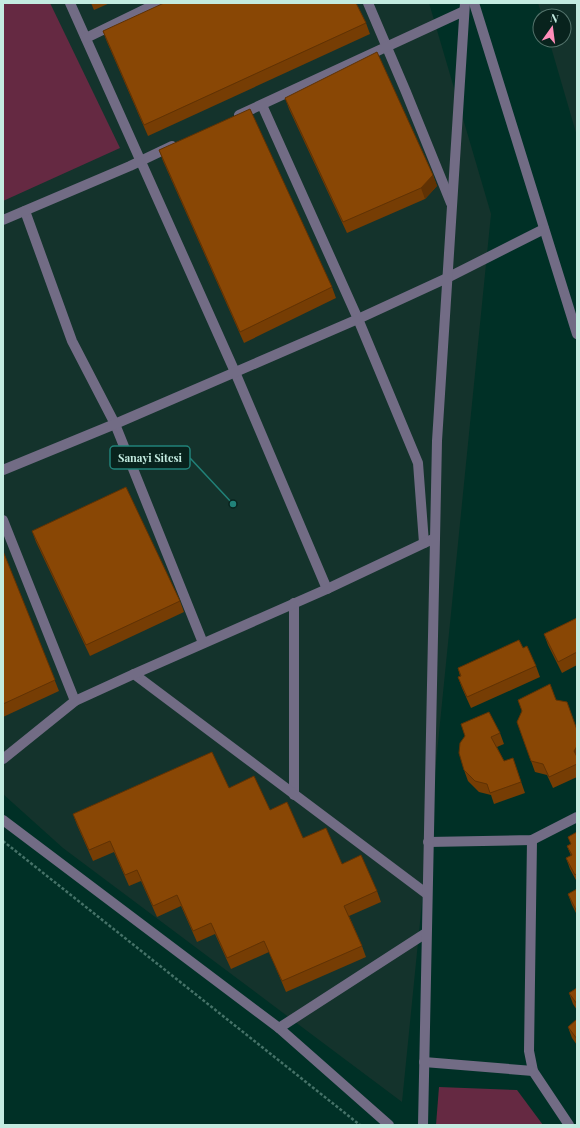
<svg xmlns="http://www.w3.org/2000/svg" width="580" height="1128" font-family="'Playfair Display',serif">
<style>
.built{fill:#14332c}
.green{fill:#652942}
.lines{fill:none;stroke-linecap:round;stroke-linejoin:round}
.path{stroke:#457268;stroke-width:2.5;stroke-dasharray:3 2;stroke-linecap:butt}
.minor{stroke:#726c85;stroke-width:10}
.wall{fill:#763d04}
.shaded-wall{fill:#603204}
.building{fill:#894705;stroke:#603204}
.leader{fill:none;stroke:#218279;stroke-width:1.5}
.callout-dot{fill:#218279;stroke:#08231d;stroke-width:1.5}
.callout{fill:#08231d;stroke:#218279;stroke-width:1.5}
.callout-label{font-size:11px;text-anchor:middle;font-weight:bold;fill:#c3ebe0}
</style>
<rect width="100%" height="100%" fill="#003026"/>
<g class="built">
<polygon points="3,3 429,3 491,214 402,1102 63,848 3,794"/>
<polygon points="538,3 577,3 577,136 549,40 564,40 564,16 542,16"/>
</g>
<g class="green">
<polygon points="3,3 50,3 120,148 3,201"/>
<polygon points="439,1087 517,1090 543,1125 436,1125"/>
</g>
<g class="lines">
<polyline class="path" points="3,841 360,1125"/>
<g class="minor">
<polyline points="70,3 235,372 327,589"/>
<polyline points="368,3 406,92 451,203"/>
<polyline points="474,3 577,334"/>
<polyline points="86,38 158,3"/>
<polyline points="262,105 358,319 418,463 424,543"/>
<polyline points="239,115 464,11"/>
<polyline points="25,211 72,341 115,424 203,643"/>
<polyline points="3,220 130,166 172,146"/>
<polyline points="3,470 115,424 358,319 447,278 544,229"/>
<polyline points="3,520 75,701"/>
<polyline points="294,603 294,795"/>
<polyline points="134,674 427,894"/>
<polyline points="3,759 75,701 134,674 327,589 435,538"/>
<polyline points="3,820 279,1028 389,1125"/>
<polyline points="532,840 529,1051 533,1071 569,1125"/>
<polyline points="428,842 532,840 577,817"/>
<polyline points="279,1028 426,933"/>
<polyline points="424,1062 533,1071"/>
<polyline points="423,1125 437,441 465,3"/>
</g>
</g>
<g class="wall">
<polygon points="91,3 110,3 94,10"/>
<polygon points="366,23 370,34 148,136 107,42 103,31"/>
<polygon points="285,98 433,175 437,186 425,199 347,233 289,109"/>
<polygon points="159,150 332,287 336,298 244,343 163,161"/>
<polygon points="32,531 180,601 184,612 90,656 36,542"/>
<polygon points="3,551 59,691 3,717"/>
<polygon points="577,618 577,665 562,673 548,645 544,634"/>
<polygon points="523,648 536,666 540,677 471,708 462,688 458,677 460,676 458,668"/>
<polygon points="518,700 556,700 577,730 577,777 553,788 547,775 535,772 517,722 522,711"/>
<polygon points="500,733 504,744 497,747 504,761 517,770 525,793 494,804 491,795 479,792 468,781 464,770 465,736"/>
<polygon points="229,788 270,810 303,838 342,864 377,891 381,902 349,916 362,946 366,957 286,992 269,952 231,969 215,934 197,942 181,906 157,917 141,881 129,886 114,852 93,861 77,825 73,814"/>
<polygon points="577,832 577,882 570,869 566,858 571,856 567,846 571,844 568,837"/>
<polygon points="577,889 577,915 572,905 568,894"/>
<polygon points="577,988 577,1010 573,1004 569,993"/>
<polygon points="577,1019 577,1045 572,1038 568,1027"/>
</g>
<g class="shaded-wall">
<polygon points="433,175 437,186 425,199 421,188"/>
<polygon points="577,746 577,760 574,751"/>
</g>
<g class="building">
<polygon points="164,3 356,3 366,23 144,125 103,31"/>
<polygon points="377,52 433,175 421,188 343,222 285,98"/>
<polygon points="250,109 332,287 240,332 159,150"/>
<polygon points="126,487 180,601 86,645 32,531"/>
<polygon points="3,551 55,680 3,704"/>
<polygon points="577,618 577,652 558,662 544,634"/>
<polygon points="519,640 523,648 527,646 536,666 467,697 458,677 461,676 458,668"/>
<polygon points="550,684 556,700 567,702 577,730 577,746 574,751 577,757 577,764 549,777 543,764 531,761 517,722 522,711 518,700"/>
<polygon points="489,712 500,733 491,737 504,761 513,758 521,782 490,793 487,784 475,781 464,770 459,753 460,743 465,736 461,724"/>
<polygon points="212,752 229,788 254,776 270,810 287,802 303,838 326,828 342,864 361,855 377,891 344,906 362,946 282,981 264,941 227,958 211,923 193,931 177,895 153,906 137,870 125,875 110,841 89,850 73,814"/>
<polygon points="577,832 577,873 575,875 566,858 572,855 567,846 571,844 568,837"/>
<polygon points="577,889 577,912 568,894"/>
<polygon points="577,988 577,1004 569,993"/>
<polygon points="577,1019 577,1039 568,1027"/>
</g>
<path class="leader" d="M233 504L190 458"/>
<circle class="callout-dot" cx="233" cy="504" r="4"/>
<rect class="callout" x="110" y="446" width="80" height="23" rx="4"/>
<g class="callout-label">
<text x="150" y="462">Sanayi Sitesi</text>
</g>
<rect width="580" height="1128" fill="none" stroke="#c3ebe0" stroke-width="8"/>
<g transform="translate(552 28) rotate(14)"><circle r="19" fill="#08231d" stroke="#53736b"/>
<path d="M0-3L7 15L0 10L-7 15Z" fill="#ff8eba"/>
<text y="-6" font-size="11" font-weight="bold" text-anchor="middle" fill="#c3ebe0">N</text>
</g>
</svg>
